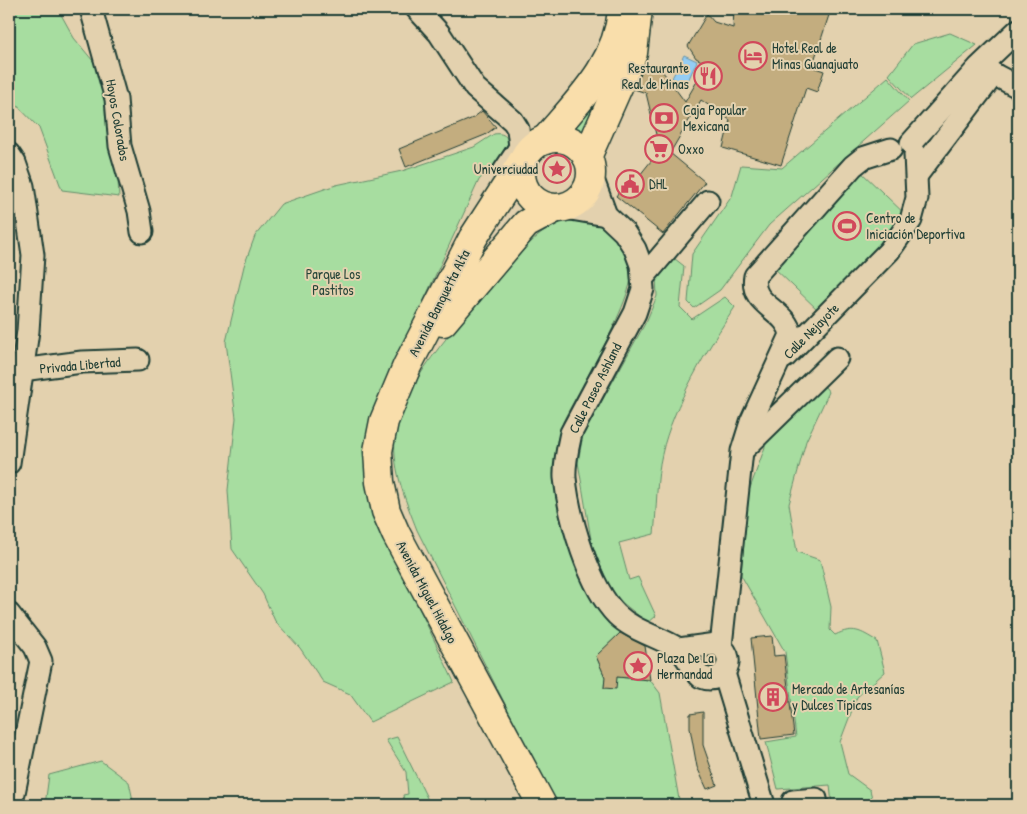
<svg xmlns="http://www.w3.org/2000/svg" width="1027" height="814" font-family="'Patrick Hand',sans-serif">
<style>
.green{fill:#a7dda0;stroke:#638d6a}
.water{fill:#94cdf4;stroke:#6593a7}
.building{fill:#c3ad7f;stroke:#1f3d34}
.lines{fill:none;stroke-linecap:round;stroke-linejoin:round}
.minor-casing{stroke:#1f3d34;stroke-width:25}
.major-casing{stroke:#1f3d34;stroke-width:31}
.minor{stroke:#e3d1ae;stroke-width:21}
.major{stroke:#f9deab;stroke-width:28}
.labels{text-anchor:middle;stroke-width:4;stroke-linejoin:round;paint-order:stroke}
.poi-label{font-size:14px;fill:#1f3d34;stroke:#e3d1ae;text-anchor:start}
.street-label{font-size:14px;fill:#1f3d34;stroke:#e3d1ae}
.park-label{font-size:14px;fill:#264539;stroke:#e3d1ae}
</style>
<rect width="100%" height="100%" fill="#e3d1ae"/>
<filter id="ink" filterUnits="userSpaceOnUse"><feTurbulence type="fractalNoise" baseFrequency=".02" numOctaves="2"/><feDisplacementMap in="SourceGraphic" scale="10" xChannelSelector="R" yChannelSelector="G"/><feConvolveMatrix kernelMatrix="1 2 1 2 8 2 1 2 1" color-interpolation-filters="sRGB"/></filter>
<g filter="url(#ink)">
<g class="green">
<polygon points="9,9 58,9 74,38 112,84 119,197 62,190 39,128 9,97"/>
<polygon points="950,33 977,45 911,99 889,75 913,44"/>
<polygon points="613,64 583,143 568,135"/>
<polygon points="888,77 909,101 769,225 720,290 694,308 688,302 692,254 732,196 741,165 782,168"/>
<path d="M494,134c12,-2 17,6 13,17l-28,29 -108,236 -6,30v23l6,27 13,38 70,148 -84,40 -20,-28 -27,-12 -23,-34 -25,-27 -12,-27 -31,-45 -4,-59 8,-72 -10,-76 18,-76 11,-30 26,-32 55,-19 66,-14 72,-24z"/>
<circle cx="558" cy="168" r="13"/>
<polygon points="858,169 910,219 820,312 769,263"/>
<path d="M575,217l30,5c8,11 21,22 26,34 13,31 -53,134 -68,166l-6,19 -1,15 13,70 58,101 -31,29 9,21 -1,11 13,-11 33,3 10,13 20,112h-124l-139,-275c-12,-31 -27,-66 -21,-99 11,-57 69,-114 106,-156 12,-13 22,-28 36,-39 12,-9 23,-15 37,-19z"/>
<path d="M670,255l14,11 -4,41 12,12 33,-22 10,10c-27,41 -62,98 -73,147 -6,25 -5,54 -8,80l-35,9 10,37 9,-3 18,39 -8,7 -24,-19 -14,-15 -18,-44 -14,-83 5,-27 64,-115 10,-24 -1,-20z"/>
<path d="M821,382l8,10 -23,49 -17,63 8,48 23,8 11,47 -1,23 5,5c19,-9 25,-4 42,6l8,31 -28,25 -17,45 8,32 22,16 2,8 -18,7h-22l-2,-20 -52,4 -12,-47 30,-5 -11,-85 -44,-77 8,-84 20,-55z"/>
<polygon points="397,737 429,802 420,805 405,805 403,795 408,794 406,772 386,740"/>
<polygon points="101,761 129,782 134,805 45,805 49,775"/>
</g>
<polygon class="water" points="684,55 697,61 686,85 672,78"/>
<g class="building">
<polygon points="734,9 831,9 812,67 824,71 817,92 806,88 781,165 723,148 730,120 701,100 670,153 705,182 663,234 616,196 623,186 628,190 655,156 650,152 658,143 646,93 634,89 644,66 663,72 685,102 707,64 696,58 688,46 707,14 714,22 733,28"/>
<polygon points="482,111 496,127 485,135 406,167 399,149 473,118"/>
<polygon points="620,633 645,646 650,680 617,677 616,689 604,688 605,677 596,656"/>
<polygon points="772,636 774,656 784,655 794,735 761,739 751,638"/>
<polygon points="703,712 703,745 717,785 707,789 697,767 690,728 690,714"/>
</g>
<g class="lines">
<defs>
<g id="minor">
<polyline points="91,9 116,99 120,146 139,211 142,232"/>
<polyline points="417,9 439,33 475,88 513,121 518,129 520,147 504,171"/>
<polyline points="982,68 1018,87"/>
<polyline points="911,143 979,67 1018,30"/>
<polyline points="9,154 15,163 23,186 33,255 28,331 9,463"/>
<path d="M591,174l15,41 18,17 11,17 6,16 2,24 -8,24 -64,120c-3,14 -7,30 -6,45 4,40 24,109 52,137 17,16 40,21 60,33 10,6 14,21 24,29 24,10 39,-22 15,-33l-37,5"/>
<polyline points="917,175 994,74"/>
<polyline points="565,208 606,215"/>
<polyline points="643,278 708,201"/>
<polyline points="785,357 889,251 911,220 917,198 915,154"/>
<polyline points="22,370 82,362 138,360"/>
<polyline points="744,449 837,358"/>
<polyline points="9,614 35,647 41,661 14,793 9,799"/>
<path d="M721,646l21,-195 9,-29 40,-87c-4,-26 -42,-29 -36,-59l98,-110 10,-8 28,-9"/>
<polyline points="724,673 764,805"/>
<polyline points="793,801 816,799 817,805"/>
</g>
<g id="major">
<circle cx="556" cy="173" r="35"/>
<path d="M545,140c33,-39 73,-76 77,-130"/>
<polyline points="587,157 633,53 638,9"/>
<polyline points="524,159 473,238 407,366 384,421 378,451 380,482 386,511 396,534 542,805"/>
<polyline points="443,322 526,224 554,209"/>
</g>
</defs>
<use href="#minor" class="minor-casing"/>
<use href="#major" class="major-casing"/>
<use href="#minor" class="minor"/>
<use href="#major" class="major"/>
</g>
</g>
<defs>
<symbol id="hotel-ring" viewBox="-11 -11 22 22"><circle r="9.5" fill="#e3d1ae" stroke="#d1495b" stroke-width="1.5"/><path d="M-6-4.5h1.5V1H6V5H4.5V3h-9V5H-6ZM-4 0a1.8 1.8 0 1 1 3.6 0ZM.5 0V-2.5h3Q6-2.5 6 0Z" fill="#d1495b"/></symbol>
<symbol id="restaurant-ring" viewBox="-11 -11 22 22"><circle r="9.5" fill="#e3d1ae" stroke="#d1495b" stroke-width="1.5"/><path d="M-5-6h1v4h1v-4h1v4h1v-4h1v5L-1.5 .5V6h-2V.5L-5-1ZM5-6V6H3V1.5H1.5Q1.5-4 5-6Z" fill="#d1495b"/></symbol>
<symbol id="bank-ring" viewBox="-11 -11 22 22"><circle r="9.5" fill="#e3d1ae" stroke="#d1495b" stroke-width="1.5"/><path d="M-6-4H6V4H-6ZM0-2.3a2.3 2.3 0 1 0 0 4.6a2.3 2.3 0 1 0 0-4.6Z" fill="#d1495b"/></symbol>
<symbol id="supermarket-ring" viewBox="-11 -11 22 22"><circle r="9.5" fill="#e3d1ae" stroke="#d1495b" stroke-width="1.5"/><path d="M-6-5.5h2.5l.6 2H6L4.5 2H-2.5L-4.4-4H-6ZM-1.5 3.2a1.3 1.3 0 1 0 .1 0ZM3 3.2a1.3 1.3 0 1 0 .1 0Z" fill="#d1495b"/></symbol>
<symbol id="sight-ring" viewBox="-11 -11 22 22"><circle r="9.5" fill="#e3d1ae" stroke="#d1495b" stroke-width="1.5"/><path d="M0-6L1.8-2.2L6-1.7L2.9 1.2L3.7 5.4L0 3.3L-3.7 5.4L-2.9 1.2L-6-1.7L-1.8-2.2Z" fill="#d1495b"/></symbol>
<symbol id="civic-ring" viewBox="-11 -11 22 22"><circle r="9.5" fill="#e3d1ae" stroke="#d1495b" stroke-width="1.5"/><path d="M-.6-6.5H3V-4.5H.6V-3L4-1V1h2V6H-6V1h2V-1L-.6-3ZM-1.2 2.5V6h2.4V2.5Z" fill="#d1495b"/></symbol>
<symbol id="stadium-ring" viewBox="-11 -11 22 22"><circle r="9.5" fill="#e3d1ae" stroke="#d1495b" stroke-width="1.5"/><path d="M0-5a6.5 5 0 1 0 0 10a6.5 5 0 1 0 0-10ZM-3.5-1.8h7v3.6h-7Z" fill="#d1495b"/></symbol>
<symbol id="building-ring" viewBox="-11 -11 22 22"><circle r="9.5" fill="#e3d1ae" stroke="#d1495b" stroke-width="1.5"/><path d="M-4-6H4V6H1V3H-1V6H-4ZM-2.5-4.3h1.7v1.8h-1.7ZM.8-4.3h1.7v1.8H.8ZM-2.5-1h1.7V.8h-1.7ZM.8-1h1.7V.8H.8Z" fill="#d1495b"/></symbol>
</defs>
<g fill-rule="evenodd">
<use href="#hotel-ring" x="737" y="40" width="32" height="32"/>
<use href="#restaurant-ring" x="692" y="60" width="32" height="32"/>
<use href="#bank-ring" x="648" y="102" width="32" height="32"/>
<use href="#supermarket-ring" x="643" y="133" width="32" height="32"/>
<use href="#sight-ring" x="541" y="153" width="32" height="32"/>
<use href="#civic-ring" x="614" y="168" width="32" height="32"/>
<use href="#stadium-ring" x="831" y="210" width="32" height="32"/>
<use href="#sight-ring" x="622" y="650" width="32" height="32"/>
<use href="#building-ring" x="757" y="681" width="32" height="32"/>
</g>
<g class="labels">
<g class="poi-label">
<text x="772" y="53">Hotel Real de<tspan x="772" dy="16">Minas Guanajuato</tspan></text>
<text x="689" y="73" text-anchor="end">Restaurante<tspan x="689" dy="16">Real de Minas</tspan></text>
<text x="683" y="115">Caja Popular<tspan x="683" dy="16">Mexicana</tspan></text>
<text x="678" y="154">Oxxo</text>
<text x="538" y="174" text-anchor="end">Univerciudad</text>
<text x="649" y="189">DHL</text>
<text x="866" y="223">Centro de<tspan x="866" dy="16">Iniciación Deportiva</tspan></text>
<text x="657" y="663">Plaza De La<tspan x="657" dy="16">Hermandad</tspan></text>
<text x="792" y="694">Mercado de Artesanías<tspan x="792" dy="16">y Dulces Típicas</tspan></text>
</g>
<g class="street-label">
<text transform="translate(118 120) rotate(80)" y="5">Hoyos Colorados</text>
<text transform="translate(439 303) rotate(-63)" y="5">Avenida Banquetta Alta</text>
<text transform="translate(811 331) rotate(-45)" y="5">Calle Nejayote</text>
<text transform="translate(80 365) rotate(-5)" y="5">Privada Libertad</text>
<text transform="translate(595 388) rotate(-63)" y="5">Calle Paseo Ashland</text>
<text transform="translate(427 592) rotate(62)" y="5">Avenida Miguel Hidalgo</text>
</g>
<g class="park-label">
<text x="333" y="279">Parque Los<tspan x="333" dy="16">Pastitos</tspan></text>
</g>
</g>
<rect width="1027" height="814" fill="none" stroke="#e3d1ae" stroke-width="30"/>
<rect x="15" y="15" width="997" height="784" fill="none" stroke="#1f3d34" stroke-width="2" filter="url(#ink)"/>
</svg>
